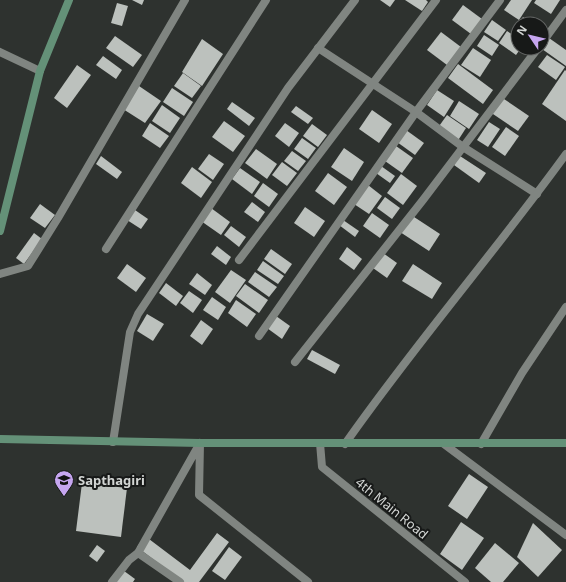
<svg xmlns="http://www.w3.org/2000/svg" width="566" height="582" font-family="'Noto Sans',sans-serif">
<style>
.building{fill:#bcc1bd}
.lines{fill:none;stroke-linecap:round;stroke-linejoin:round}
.street{stroke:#808581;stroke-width:8}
.secondary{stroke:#649178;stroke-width:8}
.labels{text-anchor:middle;stroke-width:4;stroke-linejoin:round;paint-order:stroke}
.poi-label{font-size:13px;font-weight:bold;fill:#d2d5d3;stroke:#171918;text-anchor:start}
.street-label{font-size:13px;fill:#d2d5d3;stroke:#171918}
</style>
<rect width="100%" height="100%" fill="#2e322f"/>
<g class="building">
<polygon points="132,0 144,0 142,5"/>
<polygon points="380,0 395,0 390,7"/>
<polygon points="405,0 426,0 428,2 422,11"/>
<polygon points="511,0 532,0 519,20 504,10"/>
<polygon points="536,0 560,0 551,14 534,3"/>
<polygon points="117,3 128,6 122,26 111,23"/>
<polygon points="463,5 482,19 471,34 452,20"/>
<polygon points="523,17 533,24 518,24"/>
<polygon points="492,20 506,30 498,41 484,32"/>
<polygon points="507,31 518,38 518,48 521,48 516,55 499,43"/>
<polygon points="441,32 461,47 447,65 427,50"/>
<polygon points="484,35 499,45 492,56 477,46"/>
<polygon points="115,36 142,55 133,67 106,48"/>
<polygon points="549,38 566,50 566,66 542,49"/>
<polygon points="202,39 223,54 202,86 182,72"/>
<polygon points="473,48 491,60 480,77 461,65"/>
<polygon points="547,55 565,67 556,80 538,67"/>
<polygon points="103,56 122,70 116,79 96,65"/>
<polygon points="458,64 493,90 483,104 448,78"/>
<polygon points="77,65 91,75 67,108 54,98"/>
<polygon points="565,70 566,71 566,121 542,104"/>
<polygon points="183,73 201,86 192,98 174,86"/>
<polygon points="139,86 161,101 145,123 123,109"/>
<polygon points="172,88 193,102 184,116 163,102"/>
<polygon points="437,90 454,101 444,117 427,105"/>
<polygon points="501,97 529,116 518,131 490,112"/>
<polygon points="459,101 479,114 469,129 450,116"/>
<polygon points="232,102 255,118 249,126 227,109"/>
<polygon points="162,105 180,118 170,133 152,121"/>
<polygon points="296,106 313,118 308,124 291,112"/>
<polygon points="372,110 392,124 379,143 359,129"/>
<polygon points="447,115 466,128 457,142 437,129"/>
<polygon points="224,121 245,136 233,152 212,137"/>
<polygon points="489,122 500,129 488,147 477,140"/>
<polygon points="150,123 169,136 160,148 142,136"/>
<polygon points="285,123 299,133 289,147 275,136"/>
<polygon points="312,124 327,135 318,147 303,136"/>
<polygon points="506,127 519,136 505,156 492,147"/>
<polygon points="406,130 424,143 415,155 397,142"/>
<polygon points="302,138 316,148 308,159 294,149"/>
<polygon points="396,146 413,158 402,173 385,161"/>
<polygon points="344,148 364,162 352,181 331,167"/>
<polygon points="256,149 277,164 267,179 245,163"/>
<polygon points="292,151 306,161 298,171 284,161"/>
<polygon points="209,154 224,164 213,180 198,169"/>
<polygon points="101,156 122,172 117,179 96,164"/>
<polygon points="460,156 486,173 479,183 454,165"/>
<polygon points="282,162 297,173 287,186 272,175"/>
<polygon points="381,166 395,176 390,183 376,173"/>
<polygon points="192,167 212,182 201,198 181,183"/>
<polygon points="240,168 260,182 252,194 232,179"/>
<polygon points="328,173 347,187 334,205 315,191"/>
<polygon points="401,174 417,186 403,205 387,193"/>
<polygon points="263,183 278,194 269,207 254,196"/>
<polygon points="368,185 382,196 369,214 354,204"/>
<polygon points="385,197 400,208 392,219 377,208"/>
<polygon points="252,202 265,212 258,222 244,212"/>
<polygon points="40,204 55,215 45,228 30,218"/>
<polygon points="305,207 325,221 314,237 294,223"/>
<polygon points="211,208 230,222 221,235 201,221"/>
<polygon points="135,210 148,219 141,229 127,220"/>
<polygon points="372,213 389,225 380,238 363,226"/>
<polygon points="411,215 440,234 429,251 400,232"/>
<polygon points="343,220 359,231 355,237 339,225"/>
<polygon points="231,226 246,237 239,247 224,235"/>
<polygon points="34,233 42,239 24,264 16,258"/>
<polygon points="217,246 231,257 226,265 211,254"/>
<polygon points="347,247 362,259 354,270 339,259"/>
<polygon points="271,249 292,264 285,274 264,259"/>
<polygon points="383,253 397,263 387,278 373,268"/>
<polygon points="263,261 284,276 278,284 257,270"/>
<polygon points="127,264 146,278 136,292 117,278"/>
<polygon points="413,264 442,283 432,299 402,281"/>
<polygon points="231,270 246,280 230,303 215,292"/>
<polygon points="255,272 277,287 269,297 248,282"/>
<polygon points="197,273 212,285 205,295 189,284"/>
<polygon points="166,283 183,296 176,306 159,293"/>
<polygon points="245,284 268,300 259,313 236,296"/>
<polygon points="189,291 202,300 193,313 180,303"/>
<polygon points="212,297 226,307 218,320 203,310"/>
<polygon points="236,300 256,314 247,327 228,313"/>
<polygon points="147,314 164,324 153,341 137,331"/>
<polygon points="276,316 290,326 282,339 267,328"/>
<polygon points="201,320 213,329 202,345 190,336"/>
<polygon points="312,350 340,365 335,374 307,359"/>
<polygon points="469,474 488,487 467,519 448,506"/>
<polygon points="82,483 127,488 121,537 76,531"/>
<polygon points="461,522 484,538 462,570 440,554"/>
<polygon points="533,523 562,550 538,577 517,557"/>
<polygon points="217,533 229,542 199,582 183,582 137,547 145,536 190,570"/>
<polygon points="495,543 519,563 503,582 491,582 475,568"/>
<polygon points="97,545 105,551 97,562 89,556"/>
<polygon points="229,547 242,557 225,580 212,571"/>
<polygon points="120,568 135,579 133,582 109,582"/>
</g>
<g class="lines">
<g class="street">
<polyline points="542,43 566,10"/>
<polyline points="318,48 416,112 463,147 537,194"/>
<polyline points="0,52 40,71"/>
<polyline points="106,249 266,0"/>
<polyline points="239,260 436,0"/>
<polyline points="0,274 28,266 58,218 185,0"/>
<polyline points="259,336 416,112 500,0"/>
<polyline points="295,362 423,200 538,48"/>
<polyline points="113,442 130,332 138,314 288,88 355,0"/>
<polyline points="320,443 322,467 465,582"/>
<path d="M345,444c70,-100 150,-192 221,-290"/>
<polyline points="444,444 566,535"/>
<polyline points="481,444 522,373 566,307"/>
<polyline points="138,553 180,582"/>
<polyline points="112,582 129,560 138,553 200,443 199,495 308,582"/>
</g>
<g class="secondary">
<polyline points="0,231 40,71 69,0"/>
<polyline points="0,439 200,443 566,443"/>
</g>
</g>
<defs>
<symbol id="school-pin" viewBox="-11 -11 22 30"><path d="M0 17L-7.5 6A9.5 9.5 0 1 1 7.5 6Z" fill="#c6a6f0" stroke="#171918"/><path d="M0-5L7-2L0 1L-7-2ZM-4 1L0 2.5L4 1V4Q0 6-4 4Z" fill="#111"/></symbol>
</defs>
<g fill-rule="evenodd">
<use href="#school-pin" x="53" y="469" width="22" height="30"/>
</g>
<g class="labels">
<g class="poi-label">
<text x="78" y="485">Sapthagiri</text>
</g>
<g class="street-label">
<text transform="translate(392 508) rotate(39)" y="5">4th Main Road</text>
</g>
</g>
<g transform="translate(530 36) rotate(305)"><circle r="19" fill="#171918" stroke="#626463"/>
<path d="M0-3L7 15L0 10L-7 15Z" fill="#c6a6f0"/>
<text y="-6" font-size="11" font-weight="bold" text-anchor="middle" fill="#d2d5d3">N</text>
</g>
</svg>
